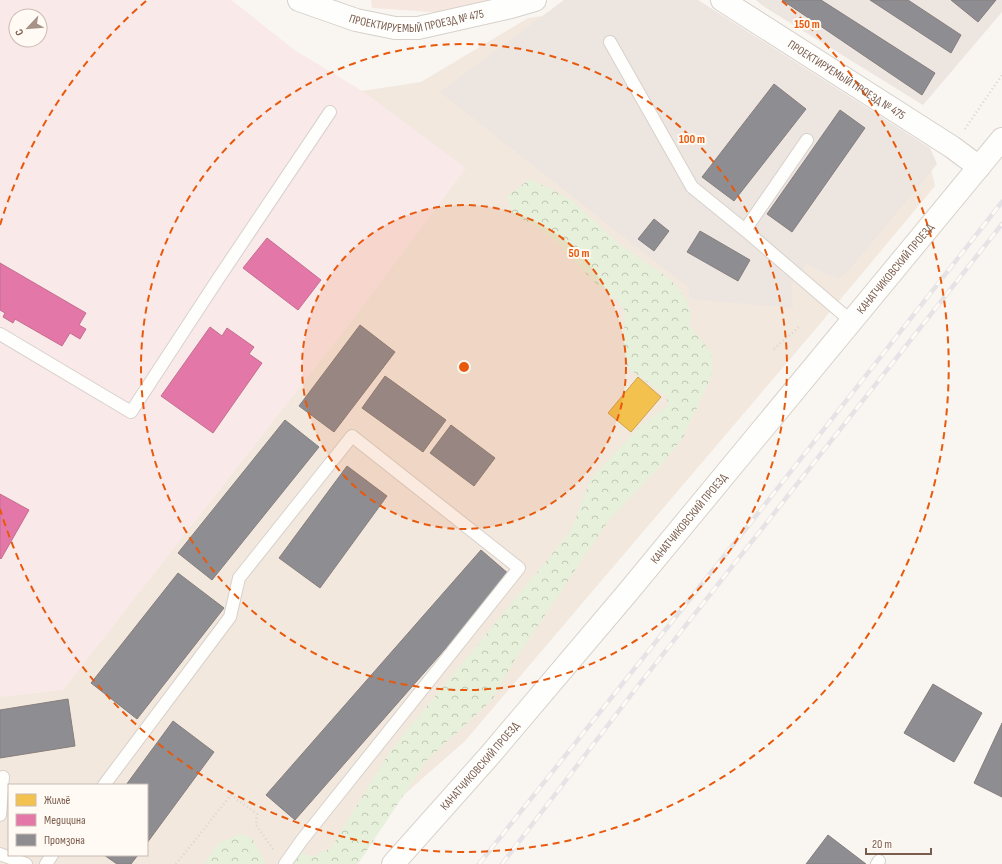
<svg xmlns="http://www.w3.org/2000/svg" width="1002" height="864" font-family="'Sofia Sans Condensed',sans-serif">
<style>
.residential{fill:#f2e8de;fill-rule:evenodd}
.commercial{fill:#f6e8e1}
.industrial{fill:#ede5e0}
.medical{fill:#fae9e9;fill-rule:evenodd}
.forest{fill:url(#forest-crowns)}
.homes{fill:#f2c14e;stroke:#cea34e}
.health{fill:#e377a8;stroke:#c46f8d}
.industry{fill:#8d8d92;stroke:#877e7d}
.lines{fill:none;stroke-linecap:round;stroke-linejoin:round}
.lane-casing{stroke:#d7d1cb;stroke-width:14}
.street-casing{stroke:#d7d1cb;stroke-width:24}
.secondary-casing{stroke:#d9d2cb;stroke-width:24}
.path{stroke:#dcd5d0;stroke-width:2.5;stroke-dasharray:1 3;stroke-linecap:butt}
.lane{stroke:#fefefd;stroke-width:12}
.street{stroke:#fefefd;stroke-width:22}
.secondary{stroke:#fefefd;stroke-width:22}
.rail-casing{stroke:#e6e3e7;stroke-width:4.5}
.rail{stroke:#fffaf3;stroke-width:3;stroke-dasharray:9;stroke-linecap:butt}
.ring{fill:none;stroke:#e8590c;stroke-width:2;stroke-dasharray:7 5}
.labels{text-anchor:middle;stroke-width:4;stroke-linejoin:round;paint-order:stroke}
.street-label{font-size:12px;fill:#7a5c4d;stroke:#fffaf3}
.centre{fill:#e8590c;stroke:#fffaf3;stroke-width:2}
.ring-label{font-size:12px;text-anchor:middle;font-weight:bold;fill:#e8590c;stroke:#fffaf3;stroke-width:4;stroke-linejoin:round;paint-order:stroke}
</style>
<defs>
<pattern id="forest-crowns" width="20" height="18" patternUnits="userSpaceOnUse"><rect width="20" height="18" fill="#e7f0db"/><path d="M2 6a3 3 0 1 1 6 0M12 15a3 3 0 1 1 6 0" fill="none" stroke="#c0c6b4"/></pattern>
</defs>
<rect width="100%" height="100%" fill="#f9f5f0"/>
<path class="residential" d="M0,0h231l63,50 68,41 59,-9 107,-64 117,-15 283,153 7,30 -116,139 -354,416 -140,123h-325zM16,16h24v24h-24zM9,785h138v70h-138z"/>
<polygon class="commercial" points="371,0 494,0 444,13 372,8"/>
<g class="industrial">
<polygon points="564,0 698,0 930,148 937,164 849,270 840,278 826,274 807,264 791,285 793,308 689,299 689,287 662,267 440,92"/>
<polygon points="756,0 1002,0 1002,12 923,105 763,6"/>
</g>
<path class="medical" d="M0,0h231l63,50 68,41 104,77 -115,154 -288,368 -63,7zM16,16h24v24h-24z"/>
<g class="forest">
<polygon points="530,179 572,200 615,241 671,280 686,298 691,315 689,325 712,353 712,375 684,436 664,462 609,520 514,661 492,700 426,761 358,864 291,864 291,856 301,852 311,857 331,848 390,751 571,531 590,480 641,425 669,405 665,395 628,368 623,346 625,311 619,302 592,280 559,244 540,229 513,214 507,196"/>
<polygon points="241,834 252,838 266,864 204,864 219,843"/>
</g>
<polygon class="homes" points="638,377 661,397 631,432 608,413"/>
<g class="health">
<polygon points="267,238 321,280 298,310 243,268"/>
<polygon points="0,263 86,313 79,325 86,329 80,339 70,333 62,346 15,319 13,323 3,317 5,313 0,310"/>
<polygon points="210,327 222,336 227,328 254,347 249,354 262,363 213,433 161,396"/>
<polygon points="0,494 29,510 1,559 0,558"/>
</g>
<g class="industry">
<polygon points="782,0 821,0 935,73 922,95"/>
<polygon points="870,0 908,0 961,35 951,53"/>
<polygon points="951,0 996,0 978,22"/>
<polygon points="774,84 806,109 734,201 702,177"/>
<polygon points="840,110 865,128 792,232 767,214"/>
<polygon points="654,219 669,231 654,251 638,239"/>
<polygon points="700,231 750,260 738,281 687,252"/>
<polygon points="360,325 395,352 334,432 299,406"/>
<polygon points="385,376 446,420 423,452 362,408"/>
<polygon points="285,420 319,447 212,580 178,553"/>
<polygon points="451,425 495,458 474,486 430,453"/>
<polygon points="347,466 387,496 320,588 279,558"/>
<polygon points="481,550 510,575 295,820 266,795"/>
<polygon points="178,573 224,608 137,719 91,683"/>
<polygon points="933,684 982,713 954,762 904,733"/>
<polygon points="68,699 75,746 0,758 0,710"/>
<polygon points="173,721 214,752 147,843 147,785 126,785"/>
<polygon points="1002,723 1002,797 974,783"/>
<polygon points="828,835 866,864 806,864"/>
<polygon points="104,855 138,855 131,864 117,864"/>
</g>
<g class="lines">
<defs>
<g id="lane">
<polyline points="610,42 692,187 745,230 851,321"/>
<polyline points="745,230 807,140"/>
<polyline points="0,334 131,412 218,279 330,112"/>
<polyline points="104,785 230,617 239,578 352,436 519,568 302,840 285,864"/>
<polyline points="0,815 3,777"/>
<polyline points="0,854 26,864"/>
<polyline points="46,864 52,855"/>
<polyline points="877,864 879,861"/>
</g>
<g id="street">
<path id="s1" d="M299,0l57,20 39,8h23l93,-21 24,-7"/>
<path id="s2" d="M722,0l230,147 27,20"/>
</g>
<g id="secondary">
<path id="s3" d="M393,864l97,-109 138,-163 374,-453"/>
</g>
</defs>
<use href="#lane" class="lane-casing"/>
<use href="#street" class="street-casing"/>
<use href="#secondary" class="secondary-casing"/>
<g class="path">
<polyline points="965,129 1002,75"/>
<polyline points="774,349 800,326"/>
<polyline points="176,864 231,795 257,814 256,825 274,850"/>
</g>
<use href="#lane" class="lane"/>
<use href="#street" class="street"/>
<use href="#secondary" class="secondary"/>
<defs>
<g id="rail">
<polyline points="479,864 748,526 1002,202"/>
<polyline points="502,864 634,691 1002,224"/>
</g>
</defs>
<use href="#rail" class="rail-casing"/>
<use href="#rail" class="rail"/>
</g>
<circle cx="464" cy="367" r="162" fill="#e8590c" fill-opacity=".12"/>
<g class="ring">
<circle cx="464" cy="367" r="162"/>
<circle cx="464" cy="367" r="323"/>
<path d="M0 225A485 485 0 0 1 146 1M782 1A485 485 0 1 1 0 509"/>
</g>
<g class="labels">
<g class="street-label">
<text dy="4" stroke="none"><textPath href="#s1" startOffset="122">ПРОЕКТИРУЕМЫЙ ПРОЕЗД № 475</textPath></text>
<text dy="4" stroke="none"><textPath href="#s2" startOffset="148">ПРОЕКТИРУЕМЫЙ ПРОЕЗД № 475</textPath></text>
<text dy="4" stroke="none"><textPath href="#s3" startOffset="779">КАНАТЧИКОВСКИЙ ПРОЕЗД</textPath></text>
<text dy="4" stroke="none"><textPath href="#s3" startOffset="455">КАНАТЧИКОВСКИЙ ПРОЕЗД</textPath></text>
<text dy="4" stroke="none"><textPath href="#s3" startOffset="131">КАНАТЧИКОВСКИЙ ПРОЕЗД</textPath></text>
</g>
</g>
<circle cx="464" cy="367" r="6" class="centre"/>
<g class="ring-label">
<text x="807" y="28">150 m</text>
<text x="692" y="143">100 m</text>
<text x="579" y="257">50 m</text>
</g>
<rect x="8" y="784" width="140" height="72" fill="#fffaf3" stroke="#cabbb1"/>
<rect x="16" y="794" width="20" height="12" fill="#f2c14e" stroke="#cabbb1"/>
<text x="44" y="804" font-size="12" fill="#7a5c4d">Жильё</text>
<rect x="16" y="814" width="20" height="12" fill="#e377a8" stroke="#cabbb1"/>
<text x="44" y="824" font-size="12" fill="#7a5c4d">Медицина</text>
<rect x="16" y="834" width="20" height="12" fill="#8d8d92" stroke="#cabbb1"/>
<text x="44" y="844" font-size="12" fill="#7a5c4d">Промзона</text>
<g transform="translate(28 28) rotate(244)"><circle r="19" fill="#fffaf3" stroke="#cabbb1"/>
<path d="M0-3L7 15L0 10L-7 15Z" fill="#a69286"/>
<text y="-6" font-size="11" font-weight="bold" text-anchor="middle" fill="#7a5c4d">С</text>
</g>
<path d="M866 848v6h65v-6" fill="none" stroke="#7a5c4d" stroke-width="2"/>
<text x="872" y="848" font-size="12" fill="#7a5c4d" stroke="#fffaf3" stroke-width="3" paint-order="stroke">20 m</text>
</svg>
